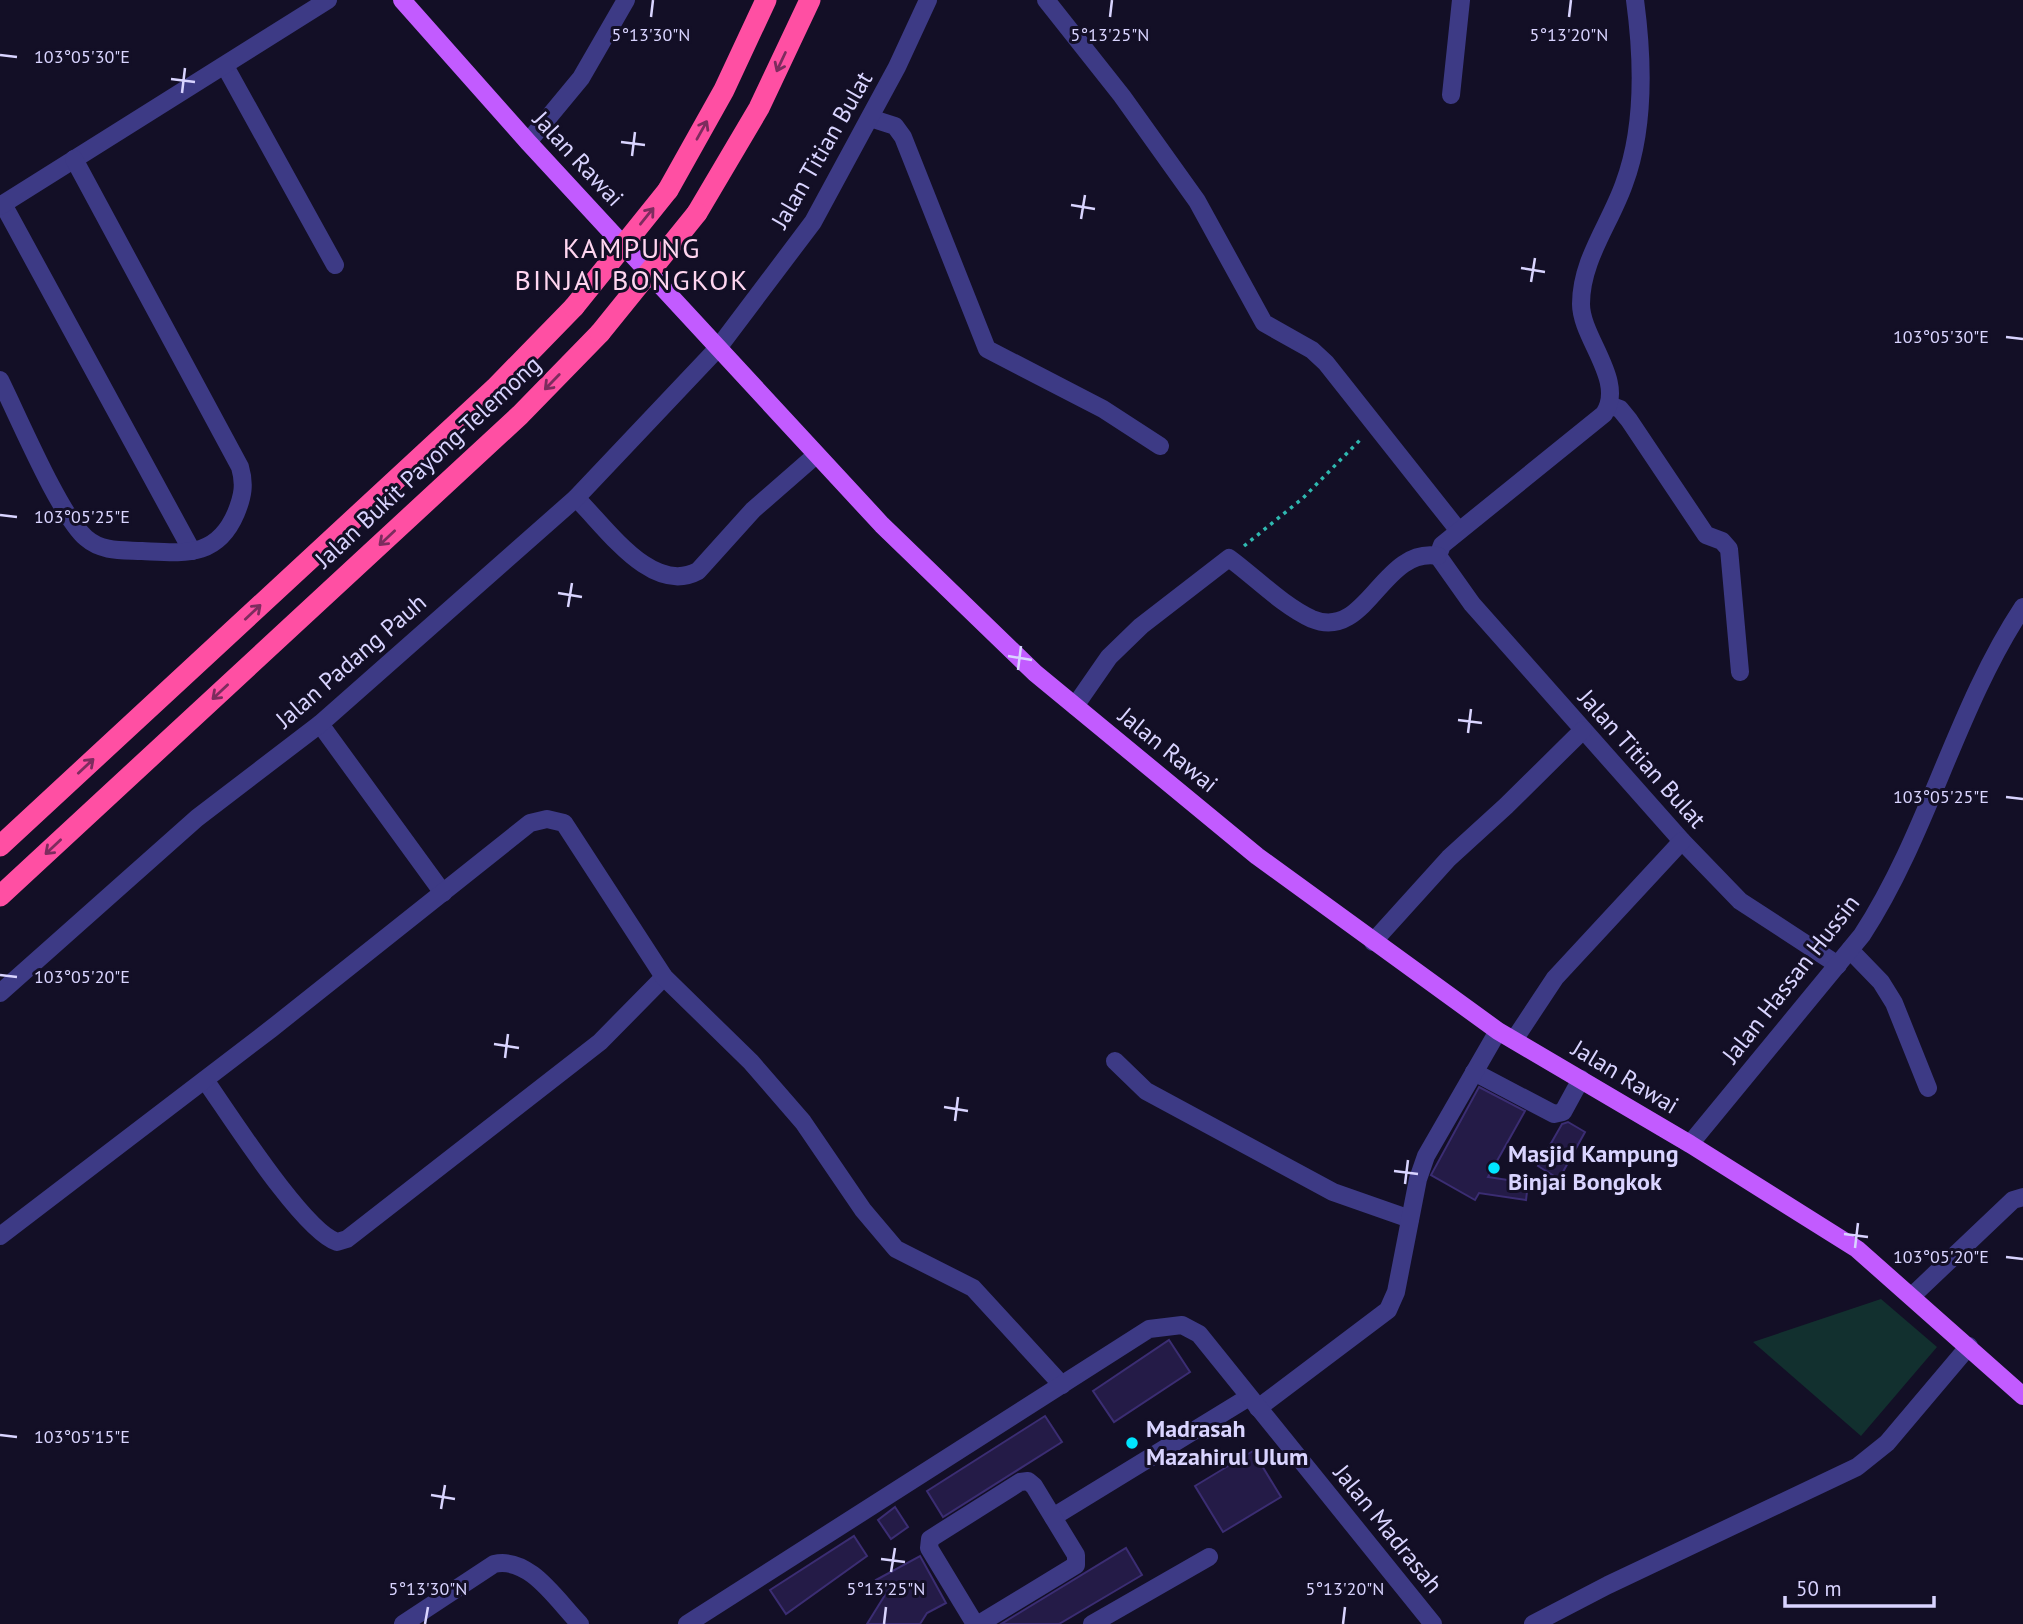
<svg xmlns="http://www.w3.org/2000/svg" width="2023" height="1624" font-family="'PT Sans',sans-serif">
<style>
.green{fill:#12302f}
.building{fill:#241b47;stroke:#3b2d73;stroke-width:2}
.lines{fill:none;stroke-linecap:round;stroke-linejoin:round}
.path{stroke:#2fb8b0;stroke-width:3.5;stroke-dasharray:3.5 5;stroke-linecap:butt}
.minor{stroke:#3d3a85;stroke-width:18}
.major{stroke:#c25bff;stroke-width:18}
.highway{stroke:#ff4fa3;stroke-width:21}
.highway-bridge{stroke:#ff4fa3;stroke-width:21}
.oneway{stroke:#7d2c5e}
.ticks{fill:none;stroke:#d9d4ff;stroke-width:2.5}
.poi-dot{fill:#00e5ff;stroke:#130f26;stroke-width:2.5}
.labels{text-anchor:middle;stroke-width:6;stroke-linejoin:round;paint-order:stroke}
.street-label{font-size:24px;fill:#d9d4ff;stroke:#130f26}
.poi-label{font-size:24px;font-weight:bold;fill:#d9d4ff;stroke:#130f26;text-anchor:start}
.quarter-label{font-size:28px;letter-spacing:2px;fill:#ffd6f0;stroke:#130f26}
.ticks-label{font-size:18px;text-anchor:middle;fill:#d9d4ff;stroke:#130f26;stroke-width:6;stroke-linejoin:round;paint-order:stroke}
</style>
<rect width="100%" height="100%" fill="#130f26"/>
<polygon class="green" points="1881,1299 1937,1347 1861,1436 1753,1342"/>
<g class="building">
<polygon points="1479,1087 1525,1111 1488,1177 1528,1183 1526,1200 1479,1193 1475,1200 1431,1175"/>
<polygon points="1568,1122 1585,1132 1559,1179 1538,1166 1562,1124"/>
<polygon points="1169,1340 1190,1372 1114,1422 1093,1391"/>
<polygon points="1045,1416 1062,1442 943,1517 927,1491"/>
<polygon points="1253,1451 1281,1497 1223,1532 1195,1486"/>
<polygon points="895,1507 908,1527 891,1539 878,1520"/>
<polygon points="854,1536 867,1556 786,1614 770,1590"/>
<polygon points="1126,1548 1142,1575 1059,1624 1001,1624"/>
<polygon points="920,1556 946,1603 927,1613 920,1624 867,1624 885,1595 876,1580"/>
</g>
<g class="lines">
<polyline class="path" points="1244,546 1303,498 1362,438"/>
<g class="minor">
<polyline points="1046,0 1122,96 1197,201 1264,323 1312,350 1326,363 1459,531"/>
<polyline points="225,66 335,265"/>
<polyline points="1451,95 1461,0"/>
<polyline points="870,118 895,126 903,137 987,349 1103,409 1160,446"/>
<polyline points="528,142 581,78 626,0"/>
<polyline points="3,204 192,551"/>
<polyline points="0,206 328,0"/>
<path d="M0,380c18,36 60,136 86,158 16,14 36,12 56,13 43,2 75,7 94,-38 7,-17 9,-29 4,-46l-166,-308"/>
<polyline points="1609,405 1620,409 1629,420 1706,535 1722,541 1729,549 1740,672"/>
<path d="M576,498c30,29 76,98 122,73l55,-61 63,-55"/>
<path d="M1438,556l4,-11 162,-131c22,-33 -23,-76 -23,-110 0,-44 29,-80 43,-120 21,-56 19,-125 11,-184"/>
<polyline points="1438,556 1472,604 1682,841 1740,901 1838,965"/>
<path d="M1075,706l34,-49 32,-31 88,-68c26,19 54,48 83,61 55,23 70,-73 126,-63"/>
<polyline points="320,724 443,893"/>
<polyline points="1373,942 1449,858 1506,806 1583,730"/>
<polyline points="1850,950 1881,982 1894,1003 1928,1088"/>
<polyline points="0,993 197,818 320,724 576,498 718,348 813,222 897,67 928,0"/>
<polyline points="1514,1040 1555,978 1682,841"/>
<polyline points="1115,1061 1146,1091 1333,1192 1410,1219"/>
<polyline points="1474,1072 1554,1114 1563,1112 1581,1079"/>
<path d="M205,1080c24,34 98,151 132,162l10,-3 253,-197 64,-65"/>
<path d="M1690,1144l172,-209c67,-103 93,-225 161,-328"/>
<polyline points="0,1236 271,1029 530,823 547,819 564,823 664,977 751,1062 803,1122 863,1210 896,1249 973,1288 1062,1385"/>
<polyline points="1913,1295 2013,1200 2023,1197"/>
<polyline points="1258,1408 1388,1310 1396,1292 1418,1179 1426,1156 1498,1031"/>
<polyline points="1053,1517 1249,1397"/>
<path d="M403,1624l91,-60c36,-8 63,37 86,60"/>
<polyline points="687,1624 1149,1329 1182,1325 1199,1334 1433,1624"/>
<polyline points="975,1624 929,1548 930,1539 1020,1482 1028,1481 1034,1486 1076,1555 1076,1565 979,1624"/>
<polyline points="1092,1624 1209,1557"/>
<polyline points="1533,1624 1608,1585 1857,1467 1887,1443 1969,1346"/>
</g>
<polyline class="major" points="402,0 528,142 882,525 1035,673 1257,856 1498,1031 1690,1144 1857,1249 2023,1396"/>
<g class="highway">
<polyline points="668,190 724,90 766,0"/>
<polyline points="697,213 759,108 810,0"/>
<polyline points="0,846 495,388 574,307"/>
<polyline points="0,896 520,415 600,333"/>
</g>
<g class="highway-bridge">
<polyline points="574,307 668,190"/>
<polyline points="600,333 697,213"/>
</g>
</g>
<defs><path id="oneway-shaft" d="M-6 0H5M1.5-3L5.5 0L1.5 3" fill="none" stroke-width="1.6" stroke-linecap="round" stroke-linejoin="round" transform="scale(1.75)"/></defs>
<g class="oneway">
<use href="#oneway-shaft" transform="translate(781 62) rotate(115)"/>
<use href="#oneway-shaft" transform="translate(702 130) rotate(-61)"/>
<use href="#oneway-shaft" transform="translate(647 216) rotate(-51)"/>
<use href="#oneway-shaft" transform="translate(552 382) rotate(134)"/>
<use href="#oneway-shaft" transform="translate(387 538) rotate(137)"/>
<use href="#oneway-shaft" transform="translate(253 612) rotate(-43)"/>
<use href="#oneway-shaft" transform="translate(220 692) rotate(137)"/>
<use href="#oneway-shaft" transform="translate(86 766) rotate(-43)"/>
<use href="#oneway-shaft" transform="translate(53 847) rotate(137)"/>
</g>
<path class="ticks" d="M651,17l2,-17M1110,17l2,-17M1569,17l2,-17M0,55l17,2M171,79l24,3M182,93l3,-25M621,142l24,3M632,156l3,-24M1071,205l24,4M1081,219l4,-24M1521,268l24,4M1531,282l4,-24M2006,337l17,2M0,515l17,2M558,593l24,4M568,607l4,-24M1008,656l24,4M1018,670l3,-24M1458,720l24,3M1468,733l3,-24M2006,797l17,2M0,975l17,2M494,1044l25,4M505,1058l3,-24M944,1107l24,4M955,1121l3,-24M1394,1171l24,3M1405,1184l3,-24M1844,1234l24,3M1855,1248l3,-25M2006,1257l17,2M0,1435l17,2M431,1495l24,4M441,1509l4,-24M881,1559l24,3M891,1572l4,-24M425,1624l3,-17M884,1624l2,-17M1343,1624l2,-17"/>
<g class="poi-dot">
<circle cx="1494" cy="1168" r="7"/>
<circle cx="1132" cy="1443" r="7"/>
</g>
<g class="labels">
<g class="street-label">
<text transform="translate(822 150) rotate(-60)" y="8">Jalan Titian Bulat</text>
<text transform="translate(578 159) rotate(47)" y="8">Jalan Rawai</text>
<text transform="translate(428 462) rotate(-43)" y="8">Jalan Bukit Payong-Telemong</text>
<text transform="translate(351 661) rotate(-41)" y="8">Jalan Padang Pauh</text>
<text transform="translate(1168 750) rotate(39)" y="8">Jalan Rawai</text>
<text transform="translate(1642 759) rotate(48)" y="8">Jalan Titian Bulat</text>
<text transform="translate(1791 979) rotate(-52)" y="8">Jalan Hassan Hussin</text>
<text transform="translate(1625 1077) rotate(31)" y="8">Jalan Rawai</text>
<text transform="translate(1388 1529) rotate(51)" y="8">Jalan Madrasah</text>
</g>
<g class="poi-label">
<text x="1508" y="1162">Masjid Kampung<tspan x="1508" dy="28">Binjai Bongkok</tspan></text>
<text x="1146" y="1437">Madrasah<tspan x="1146" dy="28">Mazahirul Ulum</tspan></text>
</g>
<g class="quarter-label">
<text x="632" y="258">KAMPUNG<tspan x="632" dy="32">BINJAI BONGKOK</tspan></text>
</g>
</g>
<g class="ticks-label">
<text x="651" y="41">5°13'30"N</text>
<text x="1110" y="41">5°13'25"N</text>
<text x="1569" y="41">5°13'20"N</text>
<text x="82" y="63">103°05'30"E</text>
<text x="1941" y="343">103°05'30"E</text>
<text x="82" y="523">103°05'25"E</text>
<text x="1941" y="803">103°05'25"E</text>
<text x="82" y="983">103°05'20"E</text>
<text x="1941" y="1263">103°05'20"E</text>
<text x="82" y="1443">103°05'15"E</text>
<text x="428" y="1595">5°13'30"N</text>
<text x="886" y="1595">5°13'25"N</text>
<text x="1345" y="1595">5°13'20"N</text>
</g>
<path d="M1785 1596v10h149v-10" fill="none" stroke="#d9d4ff" stroke-width="3.5"/>
<text x="1796" y="1596" font-size="21" fill="#d9d4ff" stroke="#130f26" stroke-width="5" paint-order="stroke">50 m</text>
</svg>
